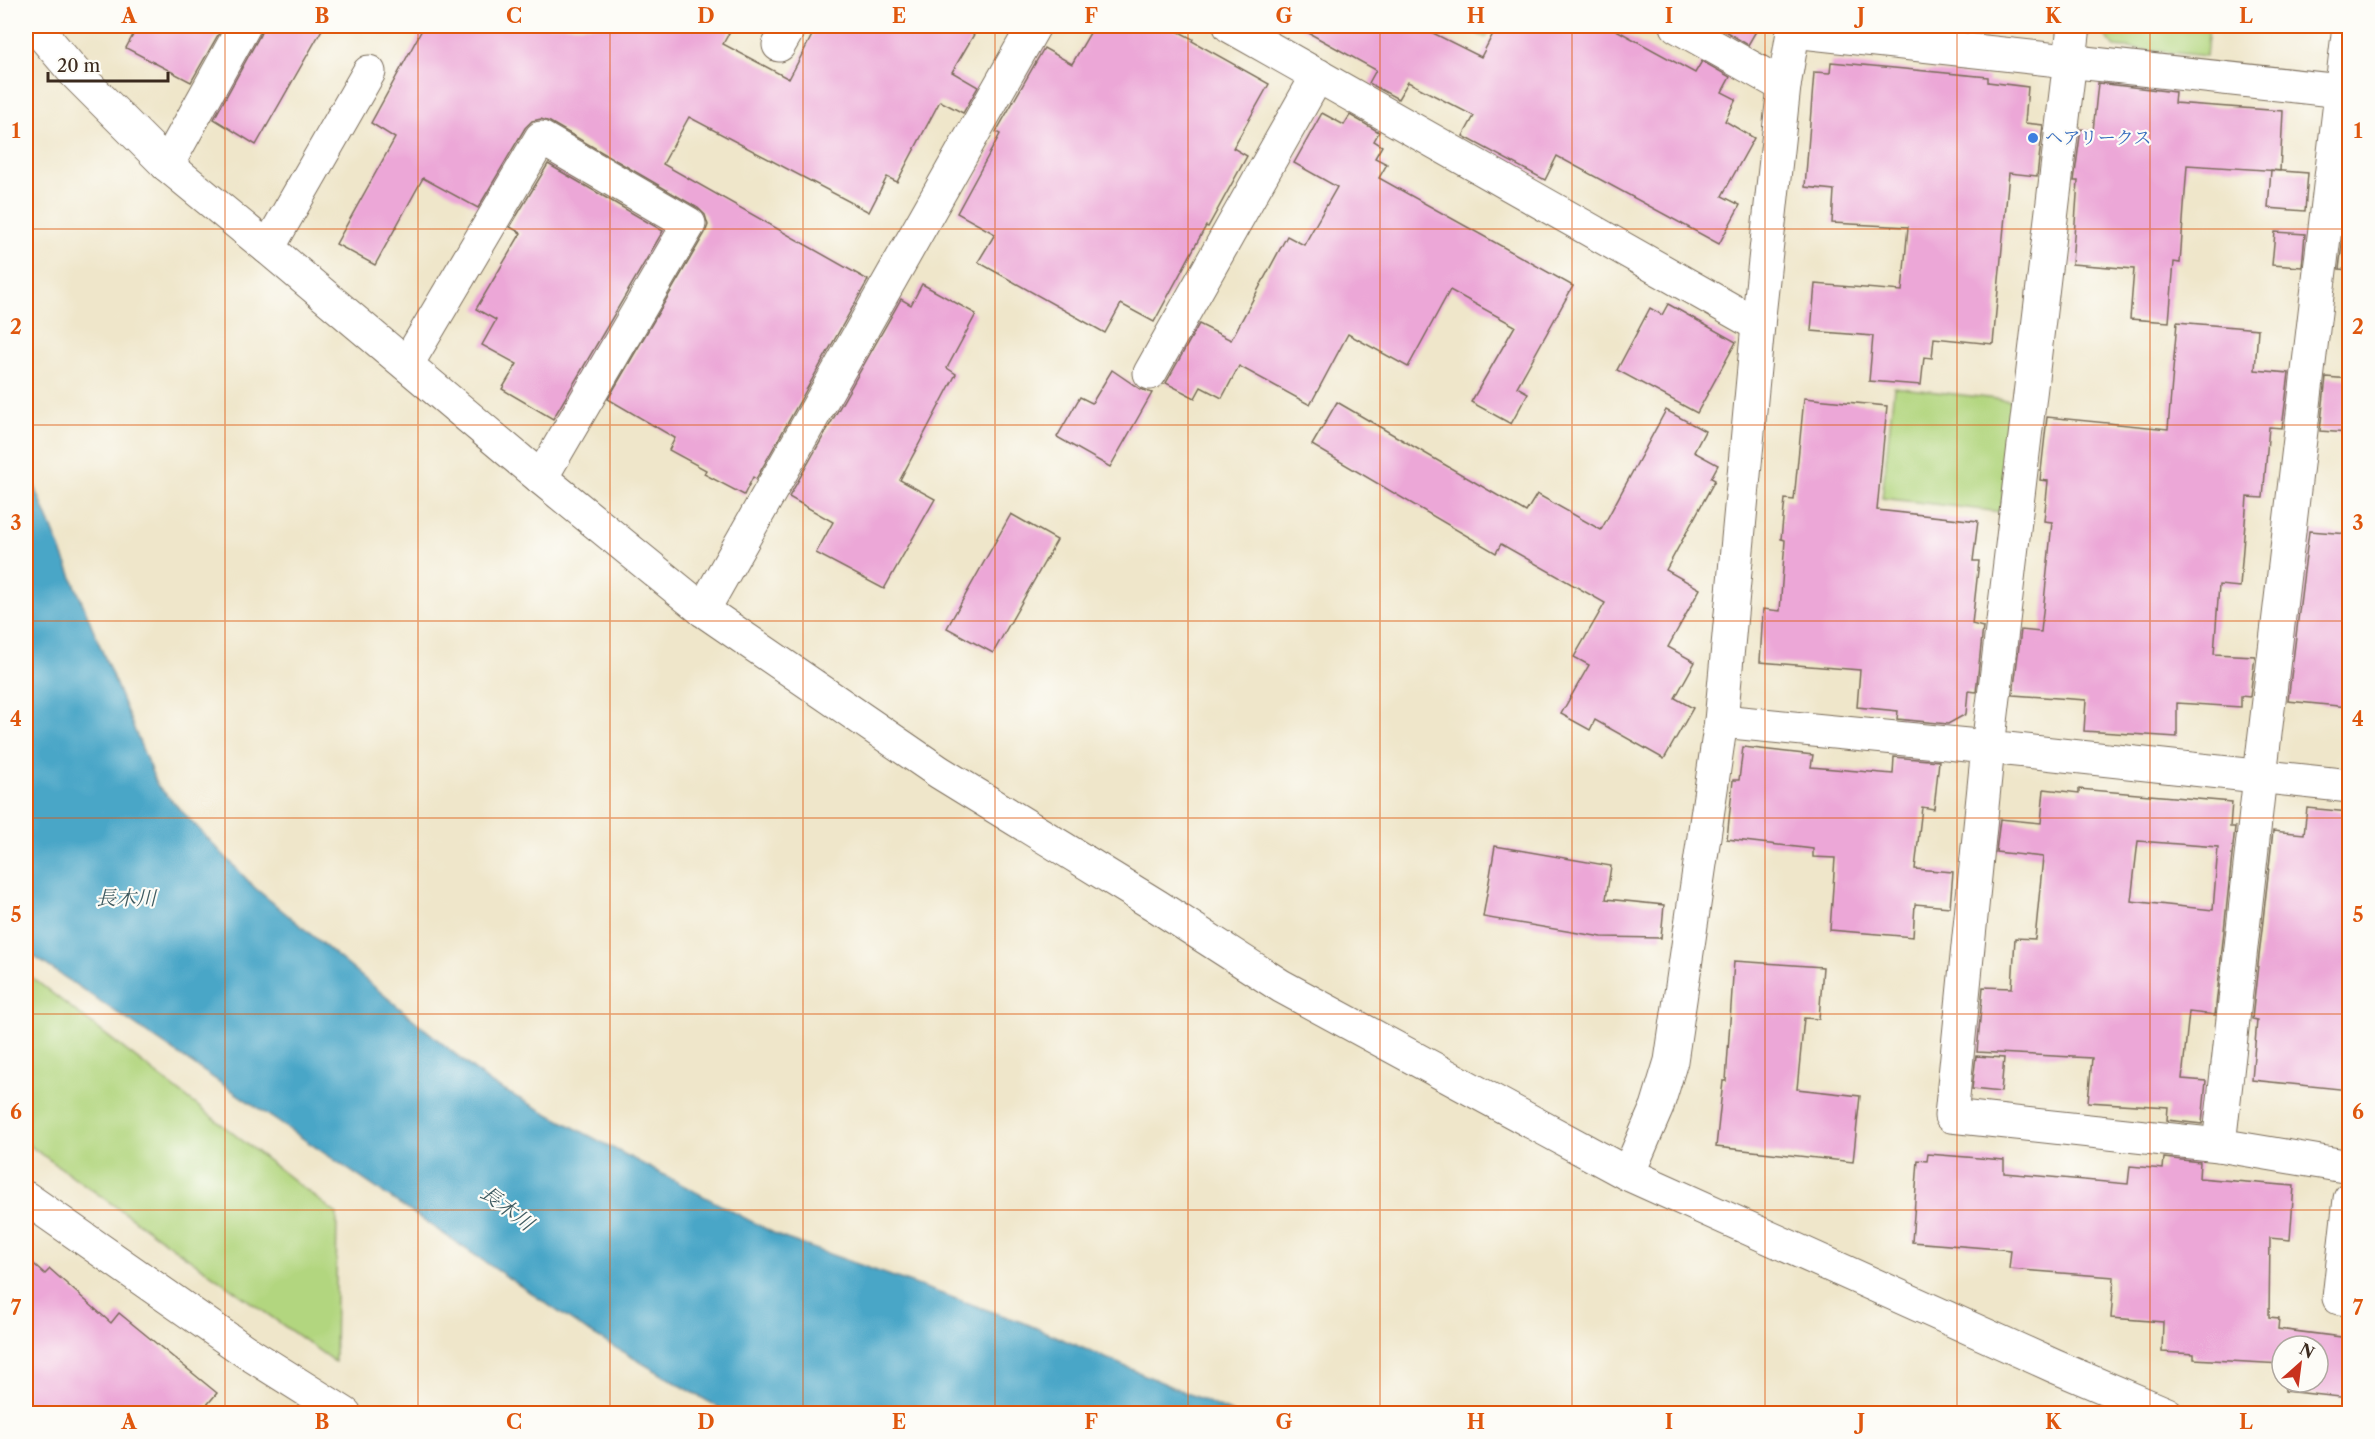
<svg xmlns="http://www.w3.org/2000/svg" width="2375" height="1439" font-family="'Libre Caslon Text','Noto Serif JP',serif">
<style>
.green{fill:#b2d67f;stroke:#76804e;stroke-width:1.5}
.water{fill:#48a6c7;stroke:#426872;stroke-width:1.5}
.building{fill:#eca7d7;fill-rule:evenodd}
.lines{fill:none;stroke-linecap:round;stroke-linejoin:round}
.street-casing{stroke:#7a6c5a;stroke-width:35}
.street{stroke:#fff;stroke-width:33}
.grid{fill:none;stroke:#df570d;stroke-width:1.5;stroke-opacity:0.55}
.shop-dot{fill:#3f7fe0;stroke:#fdfcf7;stroke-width:2}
.labels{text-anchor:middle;stroke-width:4.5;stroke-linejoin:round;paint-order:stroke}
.shop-label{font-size:18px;fill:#366cbe;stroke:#fdfcf7;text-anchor:start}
.water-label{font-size:20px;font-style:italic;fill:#405c62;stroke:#fdfcf7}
.neatline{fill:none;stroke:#df570d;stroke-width:2}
.grid-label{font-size:20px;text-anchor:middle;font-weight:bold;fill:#df570d}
</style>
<rect width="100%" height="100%" fill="#fdfcf7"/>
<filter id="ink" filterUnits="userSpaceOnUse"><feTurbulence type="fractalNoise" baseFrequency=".0167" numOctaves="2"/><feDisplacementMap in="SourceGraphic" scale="12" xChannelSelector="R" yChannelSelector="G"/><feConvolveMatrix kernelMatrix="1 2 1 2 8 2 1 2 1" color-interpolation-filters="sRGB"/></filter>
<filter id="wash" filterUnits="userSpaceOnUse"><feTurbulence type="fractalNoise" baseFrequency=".008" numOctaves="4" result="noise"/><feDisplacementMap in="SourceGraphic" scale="24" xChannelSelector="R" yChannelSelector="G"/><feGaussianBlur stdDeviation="1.35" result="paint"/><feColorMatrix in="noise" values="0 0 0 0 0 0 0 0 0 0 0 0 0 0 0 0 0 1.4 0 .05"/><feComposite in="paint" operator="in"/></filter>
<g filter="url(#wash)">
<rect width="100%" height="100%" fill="#efe6ca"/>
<g class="green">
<polygon points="1462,26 1492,26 1486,38"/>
<polygon points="2097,26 2209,26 2206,56 2115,47"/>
<polygon points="1894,387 2013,401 2001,512 1882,498"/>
<polygon points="26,973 337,1214 335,1362 26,1143"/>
</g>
<polygon class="water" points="26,465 157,785 255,888 490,1083 781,1237 1027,1324 1233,1413 728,1413 587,1331 26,951"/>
<g id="blocks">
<g class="building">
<polygon points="138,26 223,26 191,82 126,48"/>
<polygon points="263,26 324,26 256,145 214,119 260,35"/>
<polygon points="424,26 733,26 723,44 789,79 817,26 979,26 952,72 978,87 963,113 940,101 897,182 887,177 869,212 689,117 663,164 868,280 756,479 753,477 744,495 704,474 706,470 669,450 675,438 608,399 705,233 708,225 705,215 698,208 550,122 541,119 532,121 525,128 478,208 423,178 375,265 336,244 395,138 371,123"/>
<polygon points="1094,26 1168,26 1193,39 1192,41 1269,84 1233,148 1247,156 1208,227 1206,226 1154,322 1121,304 1105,333 978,262 995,234 957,213 1000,134 996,132 1044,48 1072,64"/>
<polygon points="1296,26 1419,26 1481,57 1497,26 1609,26 1695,73 1702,61 1730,77 1722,92 1736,99 1725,121 1754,138 1722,196 1740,205 1719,244 1557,156 1545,180 1463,136 1474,116 1408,82 1398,99 1369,83 1376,70"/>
<polygon points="1721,26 1759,26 1748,45 1720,28"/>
<polygon points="1831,62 1988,77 1988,82 2028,87 2025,123 2043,125 2037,176 2009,173 1993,344 1934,338 1932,358 1924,357 1921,385 1869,381 1873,336 1811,331 1815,284 1902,291 1908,227 1832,223 1834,190 1805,187 1814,72 1830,73"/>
<polygon points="2098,83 2175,92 2174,103 2283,111 2280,171 2187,165 2180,263 2174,262 2169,322 2130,319 2134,269 2072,264 2078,181 2074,181 2081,129 2093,131"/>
<polygon points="1322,113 1344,125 1350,115 1379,132 1374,141 1382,146 1375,158 1387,164 1379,178 1573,286 1517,387 1528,393 1511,424 1471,402 1515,326 1450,290 1408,367 1348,334 1310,405 1239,366 1222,398 1201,387 1195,398 1166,383 1199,324 1231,340 1287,236 1304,245 1337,187 1294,163"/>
<polygon points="548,164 663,231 553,419 502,389 517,364 482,345 496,320 476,309 521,233 510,227"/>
<polygon points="2271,170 2308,173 2305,211 2268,208"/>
<polygon points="2275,232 2305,234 2302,267 2272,265"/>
<polygon points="2343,237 2349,237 2349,270 2339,269"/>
<polygon points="922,284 976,314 947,368 956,374 900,480 935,499 884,589 816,553 833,522 789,497 901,299 911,305"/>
<polygon points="1668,304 1736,342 1697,413 1617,370 1650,308 1662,315"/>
<polygon points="2177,322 2258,329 2255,370 2289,373 2282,428 2269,427 2263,498 2247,497 2240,587 2219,585 2214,654 2255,656 2250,697 2241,696 2241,707 2177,703 2177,737 2084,731 2086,700 2013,695 2021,630 2041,632 2052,522 2044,521 2048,481 2040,480 2047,417 2168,429"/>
<polygon points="1112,370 1140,389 1152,393 1110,467 1057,437 1080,397 1092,403"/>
<polygon points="2326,377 2349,379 2349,433 2320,431"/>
<polygon points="1804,398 1887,406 1877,510 1978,521 1973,561 1979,561 1972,624 1983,627 1976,692 1968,691 1966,714 1948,724 1897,719 1898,711 1857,707 1860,670 1760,662 1763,609 1780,611 1785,540 1781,539 1785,499 1794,500"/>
<polygon points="1337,402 1526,512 1537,494 1601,530 1666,410 1705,431 1694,452 1718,465 1711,478 1715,480 1666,570 1700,589 1668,647 1695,662 1675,698 1693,708 1664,759 1595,720 1590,730 1561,714 1589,665 1574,657 1605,603 1501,544 1496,553 1312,445"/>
<polygon points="1011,514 1057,540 993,653 947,628"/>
<polygon points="2309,531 2349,534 2348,707 2288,701"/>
<polygon points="1743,747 1813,755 1811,767 1893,774 1894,757 1939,761 1934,809 1922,807 1915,869 1953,872 1950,907 1915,904 1913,937 1830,930 1835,858 1813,857 1813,849 1727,839 1733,780 1739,780"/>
<path d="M2044,789l35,4v-4l153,13 -2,25h5l-20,188 -26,-3 -7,67 24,2 -4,43 -35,-4 1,-13 -80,-5 4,-44 -115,-6 6,-65 29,1 3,-50 20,1 8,-82 -47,-5 4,-33 41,4zM2138,841l80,6 -5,63 -82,-9z"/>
<polygon points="2307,808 2349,812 2349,1090 2252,1080 2257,1020 2252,1019 2273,831 2304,834"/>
<polygon points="1495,846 1611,866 1606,899 1664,905 1661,938 1602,937 1483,917"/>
<polygon points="1734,961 1823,967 1819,1019 1804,1018 1797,1089 1860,1096 1853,1162 1716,1147 1723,1081 1726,1081"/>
<polygon points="1976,1056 2004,1058 2001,1092 1972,1089"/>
<polygon points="1928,1154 2004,1160 2004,1173 2128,1184 2130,1166 2163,1169 2164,1158 2200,1162 2199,1178 2294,1186 2290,1240 2270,1238 2269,1317 2279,1318 2278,1329 2349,1338 2349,1398 2285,1391 2285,1382 2318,1382 2318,1346 2282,1346 2282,1364 2194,1359 2194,1354 2162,1352 2163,1322 2111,1318 2114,1277 2009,1269 2011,1250 1912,1242 1918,1160 1927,1161"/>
<polygon points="26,1257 45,1274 50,1269 111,1323 119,1313 217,1393 200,1413 26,1413"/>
</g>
</g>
</g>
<g filter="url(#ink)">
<use href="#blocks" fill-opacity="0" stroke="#7a6c5a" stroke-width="1.5"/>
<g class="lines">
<defs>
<g id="street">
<polyline points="35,26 75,73 167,165 268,248 541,478 703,610 939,772 1157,906 1281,986 1628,1174 2054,1366 2167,1414"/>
<polyline points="1230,26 1758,325"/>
<polyline points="1677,26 1784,86"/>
<polyline points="2074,26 1988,747 1951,1116 2219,1145"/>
<polyline points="2349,26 2260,776 2219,1145 2350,1167"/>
<polyline points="1793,31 2350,92"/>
<polyline points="779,45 790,26"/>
<polyline points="167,165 244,26"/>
<polyline points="268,248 369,72"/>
<polyline points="407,364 541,138 689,224 541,478"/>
<polyline points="1150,373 1318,75"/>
<polyline points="703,610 1034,26"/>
<polyline points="1721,721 1988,747 2350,786"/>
<polyline points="1628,1174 1657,1107 1671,1061 1721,721 1758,325 1784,86 1794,26"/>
<polyline points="26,1198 245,1351 345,1414"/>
<polyline points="2350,1199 2339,1298 2350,1299"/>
</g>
</defs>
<use href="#street" class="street-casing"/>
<use href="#street" class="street"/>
</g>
</g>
<path class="grid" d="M225,26v1388M418,26v1388M610,26v1388M803,26v1388M995,26v1388M1188,26v1388M1380,26v1388M1572,26v1388M1765,26v1388M1957,26v1388M2150,26v1388M26,229h2324M26,425h2324M26,621h2324M26,818h2324M26,1014h2324M26,1210h2324"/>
<circle class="shop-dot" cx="2033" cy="138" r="6"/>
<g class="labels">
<g class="shop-label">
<text x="2045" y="144">ヘアリークス</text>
</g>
<g class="water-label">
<text x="126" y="905">長木川</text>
<text transform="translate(507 1208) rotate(37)" y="7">長木川</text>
</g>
</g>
<rect width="2375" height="1439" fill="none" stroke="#fdfcf7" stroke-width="66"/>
<g transform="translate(2300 1364) rotate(28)"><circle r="28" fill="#fdfcf7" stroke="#afa8a0" stroke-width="1.5"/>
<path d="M0-4.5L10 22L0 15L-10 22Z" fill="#c8321e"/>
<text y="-9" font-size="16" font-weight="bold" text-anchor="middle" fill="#3b2a1e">N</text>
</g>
<path d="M48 72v9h120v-9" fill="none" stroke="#3b2a1e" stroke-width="3"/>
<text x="57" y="72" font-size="18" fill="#3b2a1e" stroke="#fdfcf7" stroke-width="4.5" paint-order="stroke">20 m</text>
<rect x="33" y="33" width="2309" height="1373" class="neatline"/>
<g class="grid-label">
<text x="129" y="23">A</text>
<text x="322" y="23">B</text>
<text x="514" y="23">C</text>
<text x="706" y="23">D</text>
<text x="899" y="23">E</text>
<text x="1091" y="23">F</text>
<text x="1284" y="23">G</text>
<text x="1476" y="23">H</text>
<text x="1669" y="23">I</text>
<text x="1861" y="23">J</text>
<text x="2053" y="23">K</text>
<text x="2246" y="23">L</text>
<text x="16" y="138">1</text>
<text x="2358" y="138">1</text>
<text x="16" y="334">2</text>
<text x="2358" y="334">2</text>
<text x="16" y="530">3</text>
<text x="2358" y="530">3</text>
<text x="16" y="726">4</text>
<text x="2358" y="726">4</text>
<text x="16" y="922">5</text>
<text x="2358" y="922">5</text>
<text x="16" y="1119">6</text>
<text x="2358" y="1119">6</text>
<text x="16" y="1315">7</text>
<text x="2358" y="1315">7</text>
<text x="129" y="1429">A</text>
<text x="322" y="1429">B</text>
<text x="514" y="1429">C</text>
<text x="706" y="1429">D</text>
<text x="899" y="1429">E</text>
<text x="1091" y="1429">F</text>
<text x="1284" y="1429">G</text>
<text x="1476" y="1429">H</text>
<text x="1669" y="1429">I</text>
<text x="1861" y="1429">J</text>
<text x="2053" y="1429">K</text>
<text x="2246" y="1429">L</text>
</g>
</svg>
